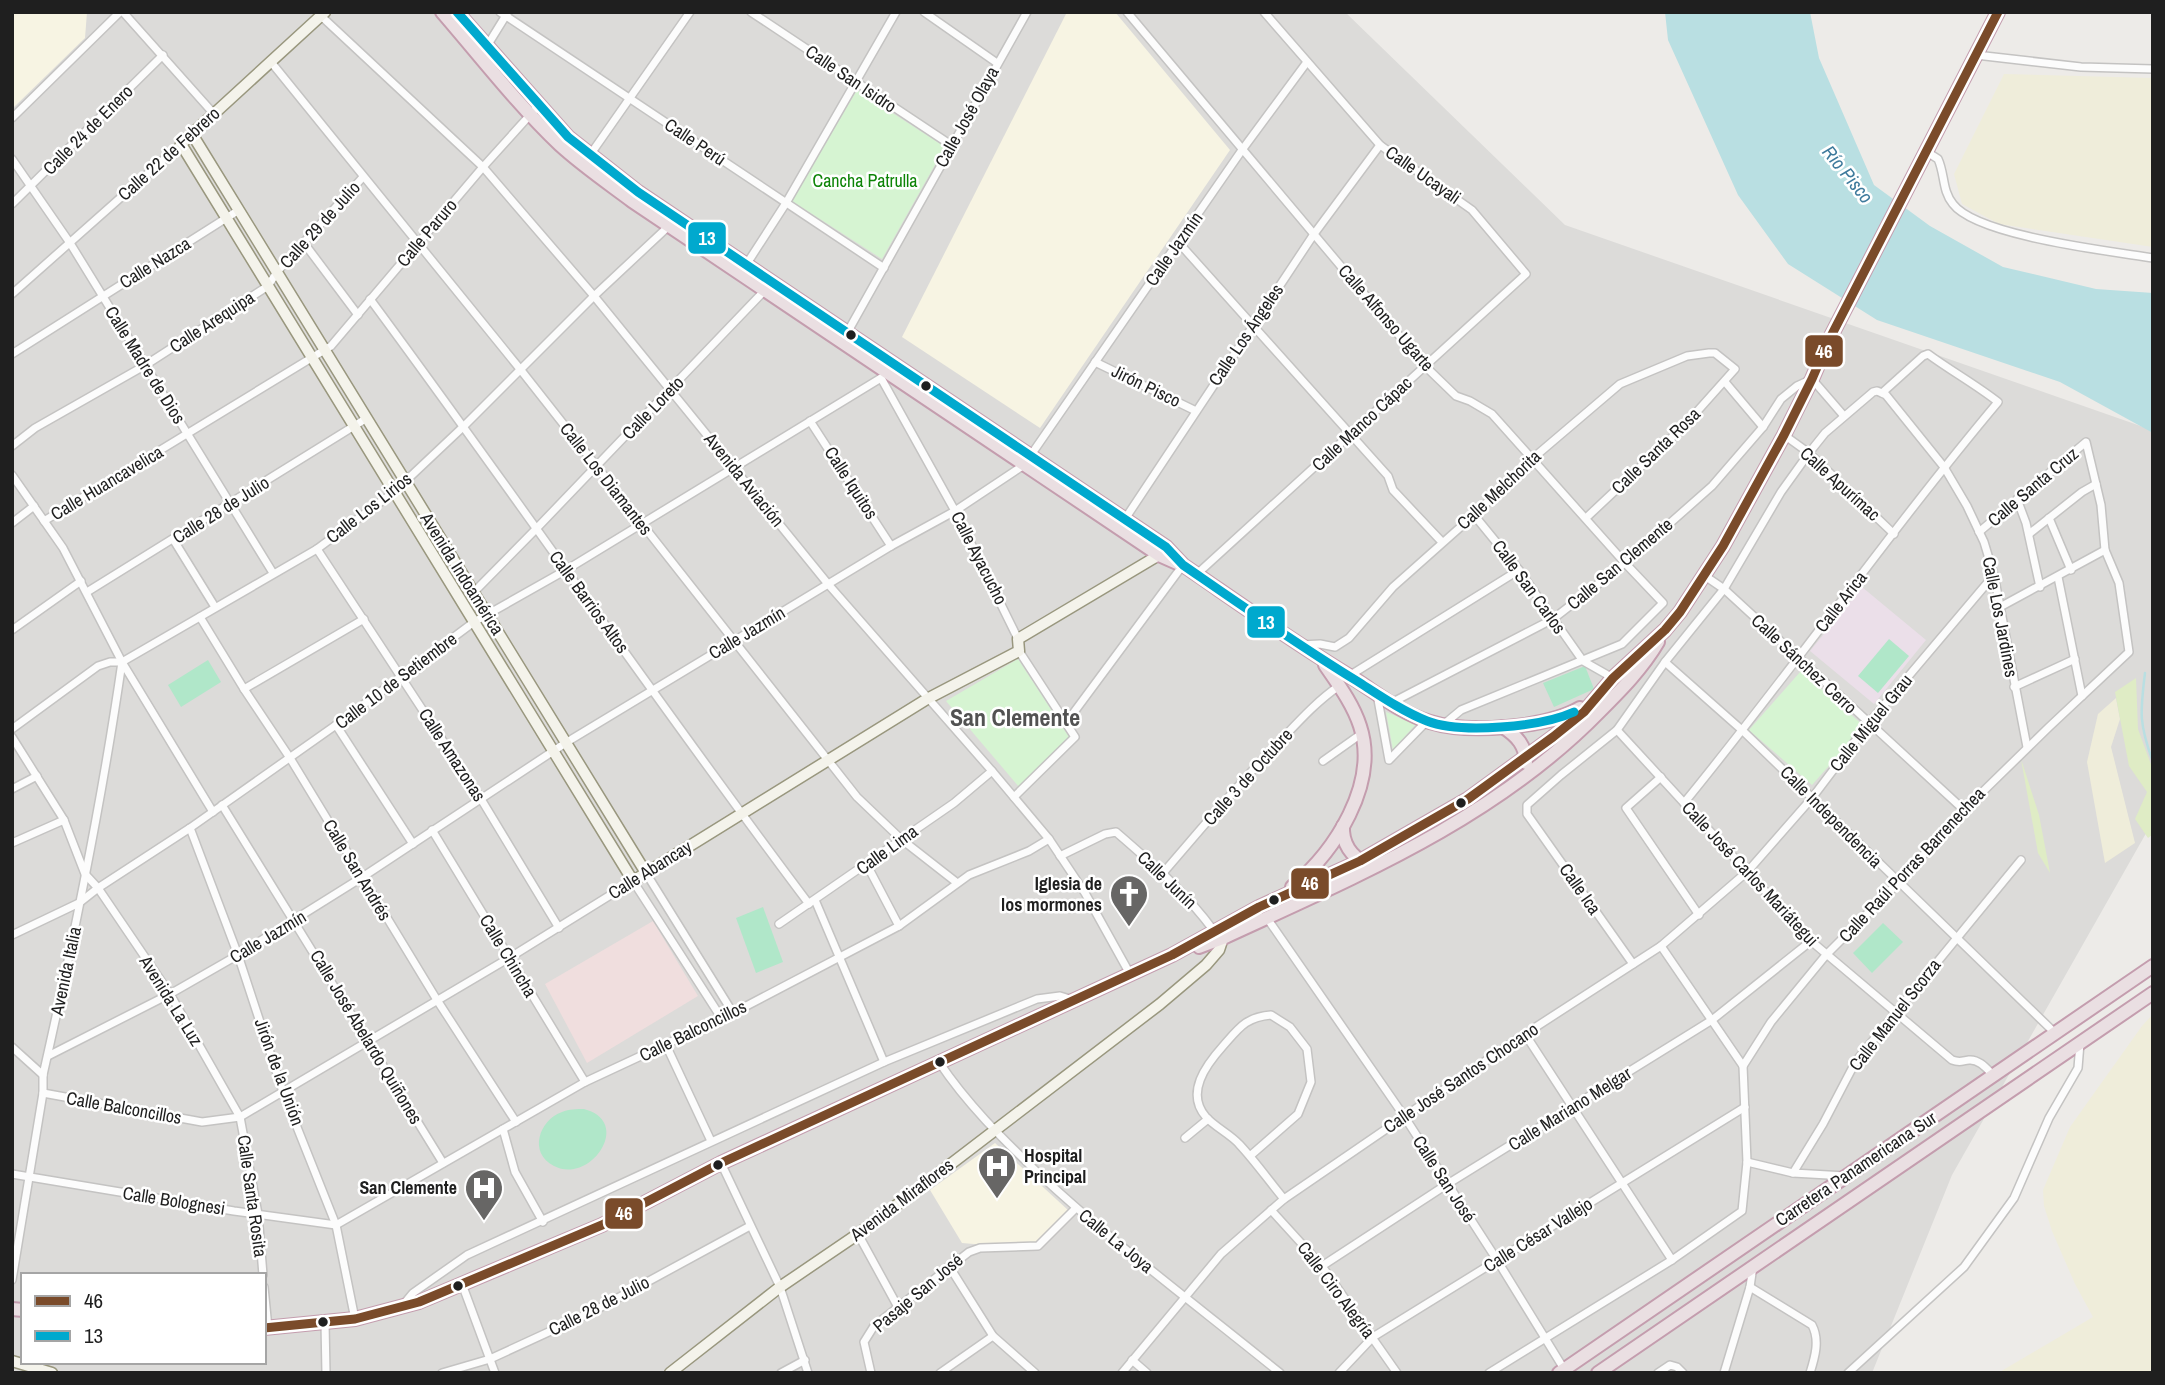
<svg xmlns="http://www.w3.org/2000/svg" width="2165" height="1385" font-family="'Archivo Narrow',sans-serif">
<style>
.residential{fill:#dcdbd9;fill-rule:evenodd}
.commercial{fill:#f0dede}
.industrial{fill:#ebdfe9}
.education{fill:#f7f4e3}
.farmland{fill:#efedda}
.grass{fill:#dfecc5}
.park{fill:#d6f4d2}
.pitch{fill:#b0e7c9}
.water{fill:#b9dfe2}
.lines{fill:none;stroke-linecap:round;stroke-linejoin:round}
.stream{stroke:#b9dfe2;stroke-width:2.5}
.street-casing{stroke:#c4c3c2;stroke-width:10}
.secondary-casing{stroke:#99977e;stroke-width:13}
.highway-casing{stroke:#c49dae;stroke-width:16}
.street{stroke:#fcfcfc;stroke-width:7}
.secondary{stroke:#f4f3eb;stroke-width:10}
.highway{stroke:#eadfe2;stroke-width:12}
.bus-1-casing{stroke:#fff;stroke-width:14}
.bus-2-casing{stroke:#fff;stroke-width:14}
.bus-1{stroke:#7a4b2a;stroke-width:9}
.bus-2{stroke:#00a9ce;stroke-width:9}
.bus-dot{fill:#1f1f1f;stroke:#fff;stroke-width:2.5}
.labels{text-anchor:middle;stroke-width:5;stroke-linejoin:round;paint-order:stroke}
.street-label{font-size:18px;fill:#1f1f1f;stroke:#fff}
.park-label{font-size:18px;fill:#0c8406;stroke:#fff}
.poi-label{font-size:18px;font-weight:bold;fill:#1f1f1f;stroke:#fff;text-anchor:end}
.water-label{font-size:19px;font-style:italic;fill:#3e7a9c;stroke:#fff}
.district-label{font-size:24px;font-weight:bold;fill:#525252;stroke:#fff}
.line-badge{stroke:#fff;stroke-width:2.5}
.badge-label{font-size:19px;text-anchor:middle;font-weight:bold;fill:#fff}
</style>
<rect width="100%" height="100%" fill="#edebe8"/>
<path class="residential" d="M12,12h1333l220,213 587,205 1,391 -201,354 -80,198h-1860zM23,1275h241v87h-241z"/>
<polygon class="commercial" points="653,921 698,996 587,1063 545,984"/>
<polygon class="industrial" points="1862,587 1926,640 1874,704 1810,651"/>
<g class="education">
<polygon points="12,12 87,12 85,38 12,109"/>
<polygon points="1067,12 1115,12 1230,150 1040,428 902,337"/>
<polygon points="995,1143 1069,1211 1034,1249 962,1243 930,1190"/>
</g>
<g class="farmland">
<polygon points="2004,74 2153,78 2153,247 1999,224 1962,204 1954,174"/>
<polygon points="2116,698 2120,719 2111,747 2135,843 2105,863 2087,762 2098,714"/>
<polygon points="2153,1014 2153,1373 1998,1373 2093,1317 2075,1284 2052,1231 2044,1206 2043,1190 2070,1127 2142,1026"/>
</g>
<g class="grass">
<polygon points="2136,678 2138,729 2153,770 2153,834 2148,838 2135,819 2147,792 2129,766 2115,692"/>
<polygon points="2021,759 2039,815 2050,873 2038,853"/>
</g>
<g class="park">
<polygon points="857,90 945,147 882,259 792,201"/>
<polygon points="1018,659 1069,737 1019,787 946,701"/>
<polygon points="1801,671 1864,726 1812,785 1749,730"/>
<polygon points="1386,712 1416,724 1393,750"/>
</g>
<g class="pitch">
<polygon points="1889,639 1909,656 1878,693 1858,676"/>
<polygon points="208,660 221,682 181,707 168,685"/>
<polygon points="1585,666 1594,689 1554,707 1543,683"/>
<polygon points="763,907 783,962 756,973 736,918"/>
<polygon points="1883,923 1903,942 1872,973 1853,953"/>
<path d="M584,1109c50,13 6,76 -30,57 -26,-13 -15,-46 8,-54 7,-3 15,-3 22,-3z"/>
</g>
<polygon class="water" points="1665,12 1810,12 1819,58 1874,185 1930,226 2003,267 2096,289 2153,293 2153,433 2060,382 1877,320 1788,264 1738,195 1668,40"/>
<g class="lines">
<path class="stream" d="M2145,673c-5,40 -6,51 8,89"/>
<defs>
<g id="street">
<polyline points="123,12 214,114"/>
<polyline points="500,12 884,268"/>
<polyline points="751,12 951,145"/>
<polyline points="924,12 997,63"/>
<polyline points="1127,12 1424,365 1456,396 1470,401 1492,414 1625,563 1663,603 1622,644 1461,710 1443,725"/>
<polyline points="321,16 483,167 594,296 828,584 992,771 1049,839 1085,893 1130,974"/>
<polyline points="487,46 508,12"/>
<polyline points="1976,55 2081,67 2153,69"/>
<polyline points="271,62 520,369 857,797 901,839 956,882"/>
<polyline points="12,118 120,12"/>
<path d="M1927,152l11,7c7,15 4,32 15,45 24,32 157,47 200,54"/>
<polyline points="590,155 690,12"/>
<polyline points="12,159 70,243 273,573"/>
<polyline points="12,204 163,55"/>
<polyline points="304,243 358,315"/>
<polyline points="1179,243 1388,476 1393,490 1442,542"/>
<polyline points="746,265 786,203 896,12"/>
<polyline points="12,294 181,144"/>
<path d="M370,299c148,200 289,406 439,605"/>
<polyline points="847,333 1027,12"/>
<polyline points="12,354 239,210"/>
<polyline points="1095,362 1196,411"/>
<polyline points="881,378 955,511 1018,639"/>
<polyline points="1725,382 1763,427"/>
<polyline points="1882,393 1886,395 1944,467 1967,506 1984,542 1994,575 2027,747"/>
<polyline points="810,421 891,546"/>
<polyline points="1784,435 1809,453 1894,534"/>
<polyline points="12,446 35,428 144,366 268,286 277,272 363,177"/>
<polyline points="12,475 63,548 122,662 213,812"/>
<polyline points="2017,499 2026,523 2040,587"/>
<polyline points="1474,515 1519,570 1583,661 1613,678"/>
<polyline points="2049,518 2071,570"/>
<polyline points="44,521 331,346 483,167 539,105"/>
<polyline points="1123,522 1314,234 1380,145"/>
<polyline points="12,523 34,506"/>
<polyline points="2029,534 2082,492 2096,484"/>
<polyline points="173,539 215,607"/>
<polyline points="317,549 481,799 559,928"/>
<polyline points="1197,574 1526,274 1472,210 1380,145 1264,12"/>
<polyline points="1705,576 1724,589 1964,810"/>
<polyline points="2058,577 2082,696"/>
<polyline points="87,592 367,418"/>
<polyline points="474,592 536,529 767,288"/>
<polyline points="2000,607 2105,550"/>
<polyline points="200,617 244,689 290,758 437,1000 516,1122"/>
<polyline points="12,630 81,581"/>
<polyline points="1301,645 1320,644 1335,647 1349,638 1393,587 1474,515 1532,459 1620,384 1687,356 1709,353 1715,353 1735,369 1685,425 1586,518"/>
<polyline points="1665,662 1743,731 2055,1033"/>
<polyline points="1349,676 1519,570"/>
<polyline points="2014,687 2075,659"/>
<polyline points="244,689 364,619"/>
<polyline points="1377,694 1389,760 1427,721"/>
<polyline points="1391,703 1553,619 1625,563 1712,486 1763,427 1781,399 1797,386 1812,379 1844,416"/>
<polyline points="1066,723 1183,565"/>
<polyline points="336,725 413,844"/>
<polyline points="12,729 98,666 110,662 122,662 317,549 394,492 464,426 594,296 671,224"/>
<path d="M1617,730l194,211 141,119c8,3 9,1 17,0 10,-1 18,9 24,15"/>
<polyline points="12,737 64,820 85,874 98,888 170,994 240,1117 258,1214 263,1275"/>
<polyline points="1323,761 1361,734"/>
<polyline points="1661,777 1626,808 1699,915"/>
<polyline points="12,789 37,776"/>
<polyline points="1014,797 1075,737 1019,651"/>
<polyline points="222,805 443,1163"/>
<polyline points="190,828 238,955 283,1092 336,1225 355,1319"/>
<polyline points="432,830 585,1082"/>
<polyline points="12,843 64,820"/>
<path d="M1060,856l45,-22 11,-2c36,31 70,61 98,99"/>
<polyline points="867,865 899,926"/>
<polyline points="646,873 733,1013"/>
<path d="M1163,873c39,-45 76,-90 117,-132 19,-20 37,-40 59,-55"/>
<polyline points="815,900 884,1062"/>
<polyline points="1267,918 1404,1116 1497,1260 1564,1369"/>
<polyline points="779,924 954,803 992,771"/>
<polyline points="12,935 79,903 98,888 190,828 336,725 474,622 566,570 881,378"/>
<polyline points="1661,946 1743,1066"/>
<path d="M1633,964l-106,-150v-9l34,-30 56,-45 48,-68 59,-73 57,-97 28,-39 16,-20 48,-41 4,-1 5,2 41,-37 5,-2c23,17 47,30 70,48 -109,130 -206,269 -314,401"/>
<polyline points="1525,1034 1672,1260"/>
<polyline points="666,1045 711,1141"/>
<polyline points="12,1047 43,1075"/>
<polyline points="48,1056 170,994 238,955 361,878 567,742 891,546 955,511 1024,465 1242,150 1307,62"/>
<path d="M939,1062c28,42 63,76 99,111 76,71 161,134 242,200"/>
<polyline points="43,1093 202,1122 240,1117 509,958 633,881 722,1019"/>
<polyline points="503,1129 515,1172 543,1222"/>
<polyline points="1185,1138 1208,1119"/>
<path d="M1250,1156l48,-42 13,-32 -4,-33 -17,-22 -19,-12c-25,2 -32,13 -48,31 -17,19 -38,47 -17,71 9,10 24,17 33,27 16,17 30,37 45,55"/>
<polyline points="1747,1162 1793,1173"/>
<polyline points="721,1163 780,1287 808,1373"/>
<polyline points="12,1174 234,1211 336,1225 585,1082 733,1013 899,926 969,875 1029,851 1049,839"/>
<polyline points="1846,1176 1793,1173 1823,1124 1856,1061 2021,860"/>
<polyline points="1271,1210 1322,1266 1397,1373"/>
<polyline points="858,1234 898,1307"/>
<polyline points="949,1266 993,1336 1035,1373"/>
<polyline points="1322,1266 1446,1185 1712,1020 1811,941"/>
<path d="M12,1280l31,-187v-18c31,-137 59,-274 79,-413"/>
<polyline points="462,1284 495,1373"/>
<polyline points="264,1287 268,1328"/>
<path d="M1750,1287l62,38c8,15 3,32 -2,48"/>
<polyline points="403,1305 413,1293 467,1255 884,1062 1037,999 1060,996 1073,1000"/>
<polyline points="325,1323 326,1373"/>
<polyline points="1132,1360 1147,1373"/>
<polyline points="442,1373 490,1359 592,1312 750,1226"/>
<polyline points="781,1373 805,1360"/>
<polyline points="871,1373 864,1342 874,1326 969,1252 980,1248 1038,1246 1076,1208"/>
<polyline points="940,1373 993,1336"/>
<polyline points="1122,1373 1221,1254 1284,1199 1525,1034 1661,946 1748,871 1812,798 1868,724 1994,575"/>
<polyline points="1339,1373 1373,1337 1745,1107"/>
<polyline points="1489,1373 1672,1260 1742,1211 1747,1162 1743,1066 1771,1022 1826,955 1898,883 1964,810 2049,727 2129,652 2119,583 2105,550 2101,505 2086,442 1979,532"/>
<polyline points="1658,1373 1670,1365 1677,1367 1683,1373"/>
<polyline points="1724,1373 1750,1287 1753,1266"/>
<polyline points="1848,1373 1964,1267 2014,1198 2049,1118 2078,1068 2080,1043"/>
</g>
<g id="secondary">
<polyline points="325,12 181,144 633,881 927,699 1019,651 1018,639 1159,555"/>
<polyline points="192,134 646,873"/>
<polyline points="12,1361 52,1373"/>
<polyline points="670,1373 780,1287 858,1234 913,1193 1160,1004 1206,965 1219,950 1223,938"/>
</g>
<g id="highway">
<path d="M442,12c39,45 75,92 118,133 23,21 48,38 72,56l527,354 18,8"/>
<path d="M457,12l111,125 70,55 528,355 17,18c57,39 114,80 173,115 23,15 47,34 74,42 38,12 116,6 150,-14"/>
<path d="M1503,727c14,9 23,19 23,36"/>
<path d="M1343,826c-1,17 8,31 24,38"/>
<path d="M1292,887c43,-36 87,-103 68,-161 -7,-22 -22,-42 -35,-61"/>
<path d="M1199,947l24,-9c134,-62 272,-119 377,-227 21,-21 42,-42 58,-69"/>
<polyline points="12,1309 23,1310"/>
<polyline points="264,1328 355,1319 419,1302 602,1225 721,1163 1172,955 1259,907 1360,861 1468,799 1553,737 1584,712 1613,678 1665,630 1680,612 1723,546 1784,435 1812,379 1828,342 1998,12"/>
<polyline points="1559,1373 2153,966"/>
<polyline points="1598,1373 2153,993"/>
</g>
</defs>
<use href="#street" class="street-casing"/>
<use href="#secondary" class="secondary-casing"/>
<use href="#highway" class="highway-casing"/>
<use href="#street" class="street"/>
<use href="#secondary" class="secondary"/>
<use href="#highway" class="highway"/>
<defs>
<polyline id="bus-1" points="264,1328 355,1319 419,1302 602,1225 721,1163 1172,955 1259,907 1360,861 1468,799 1553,737 1584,712 1613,678 1665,630 1680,612 1723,546 1784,435 1812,379 1828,342 1998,12"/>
<path id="bus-2" d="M457,12l111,125 70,55 528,355 17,18c58,40 115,80 174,116 22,14 45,30 70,40 34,13 114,6 147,-9"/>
</defs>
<use href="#bus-1" class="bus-1-casing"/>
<use href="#bus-2" class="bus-2-casing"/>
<use href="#bus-1" class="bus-1"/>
<use href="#bus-2" class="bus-2"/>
</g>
<defs>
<symbol id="church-pin" viewBox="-11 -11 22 30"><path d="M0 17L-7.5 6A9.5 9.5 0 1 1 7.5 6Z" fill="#676665" stroke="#fff"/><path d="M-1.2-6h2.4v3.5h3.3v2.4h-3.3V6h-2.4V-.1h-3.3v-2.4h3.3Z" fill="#fff"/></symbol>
<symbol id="hospital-pin" viewBox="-11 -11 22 30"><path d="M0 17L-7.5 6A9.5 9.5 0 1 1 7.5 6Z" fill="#676665" stroke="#fff"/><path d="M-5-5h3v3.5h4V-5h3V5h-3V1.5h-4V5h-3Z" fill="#fff"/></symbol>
</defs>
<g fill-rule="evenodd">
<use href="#church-pin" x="1107" y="872" width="44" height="60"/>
<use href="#hospital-pin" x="975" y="1144" width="44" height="60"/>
<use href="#hospital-pin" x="462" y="1166" width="44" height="60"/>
</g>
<g class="bus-dot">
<circle cx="851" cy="335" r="6"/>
<circle cx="926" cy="386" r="6"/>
<circle cx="1461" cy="803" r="6"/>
<circle cx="1274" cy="900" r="6"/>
<circle cx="940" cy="1062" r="6"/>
<circle cx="718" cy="1165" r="6"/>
<circle cx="458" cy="1286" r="6"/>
<circle cx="323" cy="1322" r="6"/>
</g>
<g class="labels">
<g class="street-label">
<text transform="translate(851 79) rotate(34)" y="6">Calle San Isidro</text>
<text transform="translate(967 117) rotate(-61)" y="6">Calle José Olaya</text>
<text transform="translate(88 130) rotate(-45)" y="6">Calle 24 de Enero</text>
<text transform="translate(695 142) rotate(34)" y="6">Calle Perú</text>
<text transform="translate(169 154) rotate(-42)" y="6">Calle 22 de Febrero</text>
<text transform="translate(1423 175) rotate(35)" y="6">Calle Ucayali</text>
<text transform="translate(320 225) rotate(-48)" y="6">Calle 29 de Julio</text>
<text transform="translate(427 233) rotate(-50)" y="6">Calle Paruro</text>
<text transform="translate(1174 249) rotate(-55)" y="6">Calle Jazmín</text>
<text transform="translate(155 263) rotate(-32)" y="6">Calle Nazca</text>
<text transform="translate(1386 318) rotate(49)" y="6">Calle Alfonso Ugarte</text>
<text transform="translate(212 322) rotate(-33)" y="6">Calle Arequipa</text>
<text transform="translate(1246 335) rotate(-56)" y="6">Calle Los Ángeles</text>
<text transform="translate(145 365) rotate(58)" y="6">Calle Madre de Dios</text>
<text transform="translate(1146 386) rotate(26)" y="6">Jirón Pisco</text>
<text transform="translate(653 408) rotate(-46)" y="6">Calle Loreto</text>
<text transform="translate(1362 424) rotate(-43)" y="6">Calle Manco Cápac</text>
<text transform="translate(1656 451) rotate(-44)" y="6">Calle Santa Rosa</text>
<text transform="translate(606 479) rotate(52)" y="6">Calle Los Diamantes</text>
<text transform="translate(744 480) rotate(51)" y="6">Avenida Aviación</text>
<text transform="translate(107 483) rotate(-31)" y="6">Calle Huancavelica</text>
<text transform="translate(851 483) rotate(57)" y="6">Calle Iquitos</text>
<text transform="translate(1840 484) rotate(42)" y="6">Calle Apurímac</text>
<text transform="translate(2033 487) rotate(-40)" y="6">Calle Santa Cruz</text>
<text transform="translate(1499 490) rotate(-43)" y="6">Calle Melchorita</text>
<text transform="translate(369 508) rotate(-38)" y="6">Calle Los Lirios</text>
<text transform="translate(221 510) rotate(-32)" y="6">Calle 28 de Julio</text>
<text transform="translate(979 558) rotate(63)" y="6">Calle Ayacucho</text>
<text transform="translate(1620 564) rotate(-40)" y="6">Calle San Clemente</text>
<text transform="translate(462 574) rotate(58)" y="6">Avenida Indoamérica</text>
<text transform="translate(1529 587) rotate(54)" y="6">Calle San Carlos</text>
<text transform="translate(589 602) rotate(54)" y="6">Calle Barrios Altos</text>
<text transform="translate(1841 602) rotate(-52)" y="6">Calle Arica</text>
<text transform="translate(2000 617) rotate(79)" y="6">Calle Los Jardines</text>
<text transform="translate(747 633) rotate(-31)" y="6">Calle Jazmín</text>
<text transform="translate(1804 664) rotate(43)" y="6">Calle Sánchez Cerro</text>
<text transform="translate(396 681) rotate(-37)" y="6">Calle 10 de Setiembre</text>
<text transform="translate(1871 723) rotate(-51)" y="6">Calle Miguel Grau</text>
<text transform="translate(452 755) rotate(57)" y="6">Calle Amazonas</text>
<text transform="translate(1248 777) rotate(-48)" y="6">Calle 3 de Octubre</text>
<text transform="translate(1831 817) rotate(45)" y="6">Calle Independencia</text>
<text transform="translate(887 850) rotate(-36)" y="6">Calle Lima</text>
<text transform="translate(1912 865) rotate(-47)" y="6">Calle Raúl Porras Barrenechea</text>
<text transform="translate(357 870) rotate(59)" y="6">Calle San Andrés</text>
<text transform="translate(650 870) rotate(-32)" y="6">Calle Abancay</text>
<text transform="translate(1750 874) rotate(47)" y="6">Calle José Carlos Mariátegui</text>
<text transform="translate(1167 880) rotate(44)" y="6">Calle Junín</text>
<text transform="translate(1580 889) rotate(55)" y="6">Calle Ica</text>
<text transform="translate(268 937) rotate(-31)" y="6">Calle Jazmín</text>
<text transform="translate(508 956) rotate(59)" y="6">Calle Chincha</text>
<text transform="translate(66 971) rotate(-78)" y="6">Avenida Italia</text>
<text transform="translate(171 1001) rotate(58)" y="6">Avenida La Luz</text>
<text transform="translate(1895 1015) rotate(-52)" y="6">Calle Manuel Scorza</text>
<text transform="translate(693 1031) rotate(-26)" y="6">Calle Balconcillos</text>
<text transform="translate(366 1037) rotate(59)" y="6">Calle José Abelardo Quiñones</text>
<text transform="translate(279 1072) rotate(70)" y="6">Jirón de la Unión</text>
<text transform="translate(1461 1078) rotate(-34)" y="6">Calle José Santos Chocano</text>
<text transform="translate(124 1108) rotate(10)" y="6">Calle Balconcillos</text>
<text transform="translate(1570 1109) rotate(-32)" y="6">Calle Mariano Melgar</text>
<text transform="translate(1856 1169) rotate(-34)" y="6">Carretera Panamericana Sur</text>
<text transform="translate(1444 1179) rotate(57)" y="6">Calle San José</text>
<text transform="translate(252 1196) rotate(82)" y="6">Calle Santa Rosita</text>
<text transform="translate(902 1200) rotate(-37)" y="6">Avenida Miraflores</text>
<text transform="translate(174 1201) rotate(9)" y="6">Calle Bolognesi</text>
<text transform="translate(1538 1235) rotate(-32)" y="6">Calle César Vallejo</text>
<text transform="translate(1116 1241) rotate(39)" y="6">Calle La Joya</text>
<text transform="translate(1336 1290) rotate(53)" y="6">Calle Ciro Alegría</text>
<text transform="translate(918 1293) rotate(-40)" y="6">Pasaje San José</text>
<text transform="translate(599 1306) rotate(-27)" y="6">Calle 28 de Julio</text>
</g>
<g class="park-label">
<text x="865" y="187">Cancha Patrulla</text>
</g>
<g class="poi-label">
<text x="1102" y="890">Iglesia de<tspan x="1102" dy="21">los mormones</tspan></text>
<text x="1024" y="1162" text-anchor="start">Hospital<tspan x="1024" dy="21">Principal</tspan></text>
<text x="457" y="1194">San Clemente</text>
</g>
<g class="water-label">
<text transform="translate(1848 174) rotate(51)" y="7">Río Pisco</text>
</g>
<g class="district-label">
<text x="1015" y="726">San Clemente</text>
</g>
</g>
<g class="line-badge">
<rect x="687" y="221" width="40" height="34" rx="7" fill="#00a9ce"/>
<rect x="1804" y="334" width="40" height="34" rx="7" fill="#7a4b2a"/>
<rect x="1246" y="605" width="40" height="34" rx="7" fill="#00a9ce"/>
<rect x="1290" y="867" width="40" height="33" rx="7" fill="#7a4b2a"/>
<rect x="604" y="1197" width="40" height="33" rx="7" fill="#7a4b2a"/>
</g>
<g class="badge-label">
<text x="707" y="245">13</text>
<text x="1824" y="358">46</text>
<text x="1266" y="629">13</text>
<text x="1310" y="890">46</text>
<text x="624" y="1220">46</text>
</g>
<rect width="2165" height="1385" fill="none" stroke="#1f1f1f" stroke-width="28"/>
<rect x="21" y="1273" width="245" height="91" fill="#ffffff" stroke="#a5a5a5" stroke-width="2"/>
<rect x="35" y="1296" width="35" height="10" fill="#7a4b2a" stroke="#a5a5a5" stroke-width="2"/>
<text x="84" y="1308" font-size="21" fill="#1f1f1f">46</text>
<rect x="35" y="1331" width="35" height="10" fill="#00a9ce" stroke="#a5a5a5" stroke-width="2"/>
<text x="84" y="1343" font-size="21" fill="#1f1f1f">13</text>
</svg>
